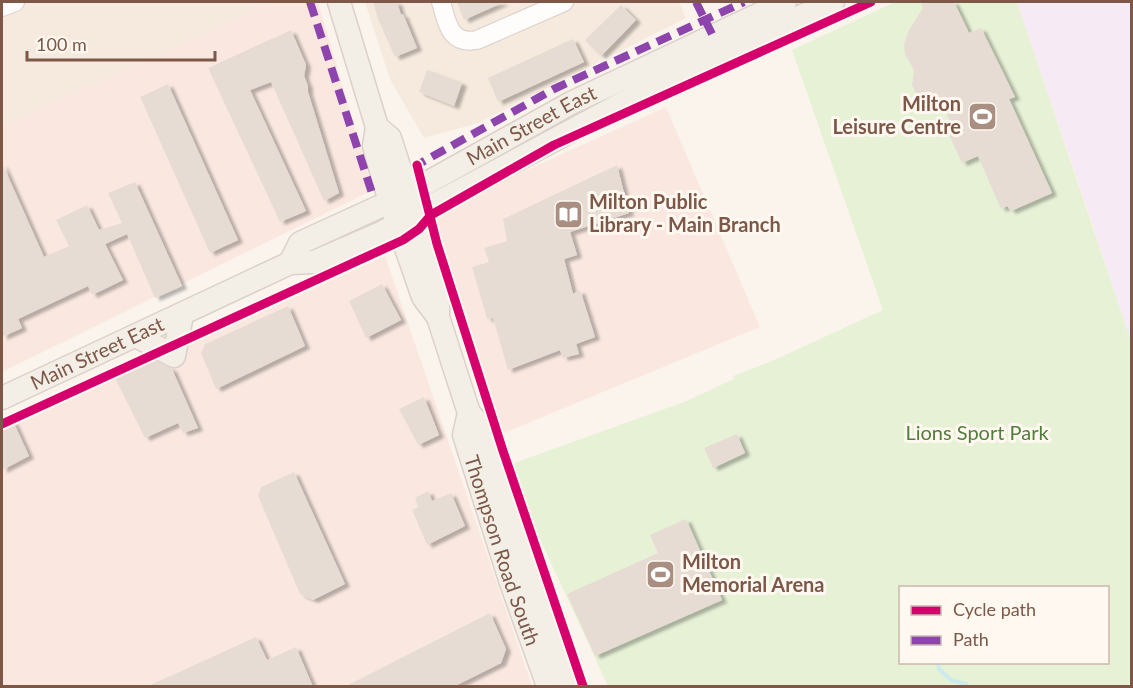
<svg xmlns="http://www.w3.org/2000/svg" width="1133" height="688" font-family="Lato,sans-serif">
<style>
.residential{fill:#f6e9dd}
.commercial{fill:#fae8e0}
.education{fill:#f6ebf5}
.green{fill:#e7f1d6;fill-rule:evenodd}
.lines{fill:none;stroke-linecap:round;stroke-linejoin:round}
.stream{stroke:#ccebec;stroke-width:4}
.building{fill:#e7dcd4;filter:url(#shadow)}
.minor-casing{stroke:#d8cfca;stroke-width:20}
.major-casing{stroke:#dcd0ca;stroke-width:25}
.minor{stroke:#fefdfc;stroke-width:18}
.major{stroke:#f3eee6;stroke-width:22}
.quiet{stroke:#8e44ad;stroke-width:8;stroke-dasharray:15 8;stroke-linecap:butt}
.cycleway-casing{stroke:#fff8f0;stroke-width:13}
.cycleway{stroke:#d6006c;stroke-width:9}
.labels{text-anchor:middle;stroke-width:6;stroke-linejoin:round;paint-order:stroke}
.poi-label{font-size:20px;font-weight:bold;fill:#7d5848;stroke:#fff8f0;text-anchor:start}
.street-label{font-size:20px;fill:#7d5848;stroke:#fff8f0}
.park-label{font-size:20px;fill:#527e3c;stroke:#fff8f0}
</style>
<defs>
<filter id="shadow"><feDropShadow dx="5" dy="3" stdDeviation="1.5" flood-color="#0004"/></filter>
</defs>
<rect width="100%" height="100%" fill="#faf4ed"/>
<g class="residential">
<polygon points="2,2 273,2 2,126"/>
<polygon points="365,2 679,2 686,18 478,123 424,138 390,79"/>
</g>
<g class="commercial">
<polygon points="273,2 318,2 373,190 2,372 2,126"/>
<polygon points="666,107 760,327 499,435 434,212"/>
<polygon points="385,256 532,686 2,686 2,430"/>
</g>
<polygon class="education" points="1017,2 1131,2 1131,341 1088,211"/>
<path class="green" d="M895,2h122l114,339v345h-523l-102,-220 178,-64 50,-23 -1,-3 37,-14 113,-52 -91,-260zM900,588h208v74h-208z"/>
<g class="lines">
<polyline class="stream" points="938,662 939,669 951,680 966,684 967,686"/>
</g>
<g class="building">
<polygon points="373,2 397,2 401,15 403,14 417,48 395,57 378,19"/>
<polygon points="457,2 504,2 464,20"/>
<polygon points="926,2 954,2 969,33 981,28 1015,97 1009,99 1052,193 1011,211 1007,206 1001,209 978,156 962,163 949,135 955,132 940,99 924,97 916,93 912,85 914,70 905,54 904,44 909,30 923,8 921,4"/>
<polygon points="621,5 636,20 601,56 585,40"/>
<polygon points="291,30 306,65 304,76 308,86 308,92 339,193 324,201 271,82 250,90 306,211 280,222 208,68"/>
<polygon points="573,39 584,62 498,102 488,78"/>
<polygon points="427,70 462,83 454,106 419,92"/>
<polygon points="168,84 238,240 210,253 140,97"/>
<polygon points="2,163 44,257 69,246 56,220 87,205 99,230 122,223 108,193 135,182 182,286 155,298 127,234 105,244 123,280 92,295 88,286 18,319 22,328 2,337"/>
<polygon points="617,165 629,213 570,232 577,255 564,259 573,294 580,290 595,337 576,344 579,354 563,358 560,350 508,370 493,318 487,319 472,267 489,262 484,248 507,241 503,219"/>
<polygon points="382,284 401,320 366,338 349,301"/>
<polygon points="288,306 305,346 216,389 201,353 205,344"/>
<polygon points="151,359 172,369 198,428 183,433 178,423 145,438 114,376"/>
<polygon points="424,397 439,435 418,445 399,409"/>
<polygon points="13,421 29,456 2,470 2,426"/>
<polygon points="737,434 745,453 713,468 704,448"/>
<polygon points="294,472 345,584 313,600 300,594 258,496 261,487"/>
<polygon points="428,491 432,501 451,493 465,526 427,545 412,510 418,507 415,498"/>
<polygon points="686,519 722,600 595,656 567,594 658,553 650,535"/>
<polygon points="490,613 506,649 501,663 453,687 344,687"/>
<polygon points="256,637 267,660 296,647 313,687 146,687"/>
</g>
<g class="lines">
<defs>
<g id="minor">
<path d="M441,2c6,20 8,43 36,38l87,-38"/>
<polyline points="2,7 15,2"/>
</g>
<g id="major">
<polyline points="339,2 377,127 374,146 390,202 423,297 438,317"/>
<polyline points="377,127 390,138 438,287 438,317 469,413 481,427 556,658 568,686"/>
<path id="s1" d="M290,263l10,-20 107,-49 164,-91 214,-101"/>
<polyline points="136,336 174,356 182,315"/>
<path id="s2" d="M2,398l288,-135 24,-1 69,-30 266,-143 75,-38 109,-49"/>
<path id="s3" d="M469,413l-5,22 46,145 38,106"/>
</g>
</defs>
<use href="#minor" class="minor-casing"/>
<use href="#major" class="major-casing"/>
<use href="#minor" class="minor"/>
<use href="#major" class="major"/>
<g class="quiet">
<polyline points="310,2 372,193"/>
<polyline points="696,2 712,34"/>
<polyline points="418,171 417,165 554,89 744,2"/>
</g>
<defs>
<g id="cycleway">
<polyline points="417,165 437,244 503,451 583,686"/>
<polyline points="2,424 403,240 419,229 431,215 554,145 871,2"/>
</g>
</defs>
<use href="#cycleway" class="cycleway-casing"/>
<use href="#cycleway" class="cycleway"/>
</g>
<defs>
<symbol id="stadium-square" viewBox="-11 -11 22 22"><rect x="-9" y="-9" width="18" height="18" rx="4" fill="#a98f82" stroke="#fff8f0"/><path d="M0-5a6.5 5 0 1 0 0 10a6.5 5 0 1 0 0-10ZM-3.5-1.8h7v3.6h-7Z" fill="#fff"/></symbol>
<symbol id="library-square" viewBox="-11 -11 22 22"><rect x="-9" y="-9" width="18" height="18" rx="4" fill="#a98f82" stroke="#fff8f0"/><path d="M-6-4Q-3-5.5-.7-3.5V5Q-3 3-6 4ZM6-4Q3-5.5 .7-3.5V5Q3 3 6 4Z" fill="#fff"/></symbol>
</defs>
<g fill-rule="evenodd">
<use href="#stadium-square" x="966" y="100" width="33" height="33"/>
<use href="#library-square" x="552" y="198" width="33" height="33"/>
<use href="#stadium-square" x="644" y="558" width="33" height="33"/>
</g>
<g class="labels">
<g class="poi-label">
<text x="961" y="111" text-anchor="end">Milton<tspan x="961" dy="23">Leisure Centre</tspan></text>
<text x="589" y="209">Milton Public<tspan x="589" dy="23">Library - Main Branch</tspan></text>
<text x="682" y="569">Milton<tspan x="682" dy="23">Memorial Arena</tspan></text>
</g>
<g class="street-label">
<text dy="7" stroke="none"><textPath href="#s1" startOffset="282">Main Street East</textPath></text>
<text dy="7" stroke="none"><textPath href="#s2" startOffset="105">Main Street East</textPath></text>
<text dy="7" stroke="none"><textPath href="#s3" startOffset="144">Thompson Road South</textPath></text>
</g>
<g class="park-label">
<text x="977" y="440">Lions Sport Park</text>
</g>
</g>
<rect width="1133" height="688" fill="none" stroke="#7d5848" stroke-width="6"/>
<rect x="899" y="586" width="210" height="78" fill="#fff8f0" stroke="#cbb8ad" stroke-width="1.5"/>
<rect x="911" y="606" width="30" height="9" fill="#d6006c" stroke="#cbb8ad" stroke-width="1.5"/>
<text x="953" y="616" font-size="18" fill="#7d5848">Cycle path</text>
<rect x="911" y="636" width="30" height="9" fill="#8e44ad" stroke="#cbb8ad" stroke-width="1.5"/>
<text x="953" y="646" font-size="18" fill="#7d5848">Path</text>
<path d="M27 51v9h188v-9" fill="none" stroke="#7d5848" stroke-width="3"/>
<text x="36" y="51" font-size="18" fill="#7d5848" stroke="#fff8f0" stroke-width="4.5" paint-order="stroke">100 m</text>
</svg>
